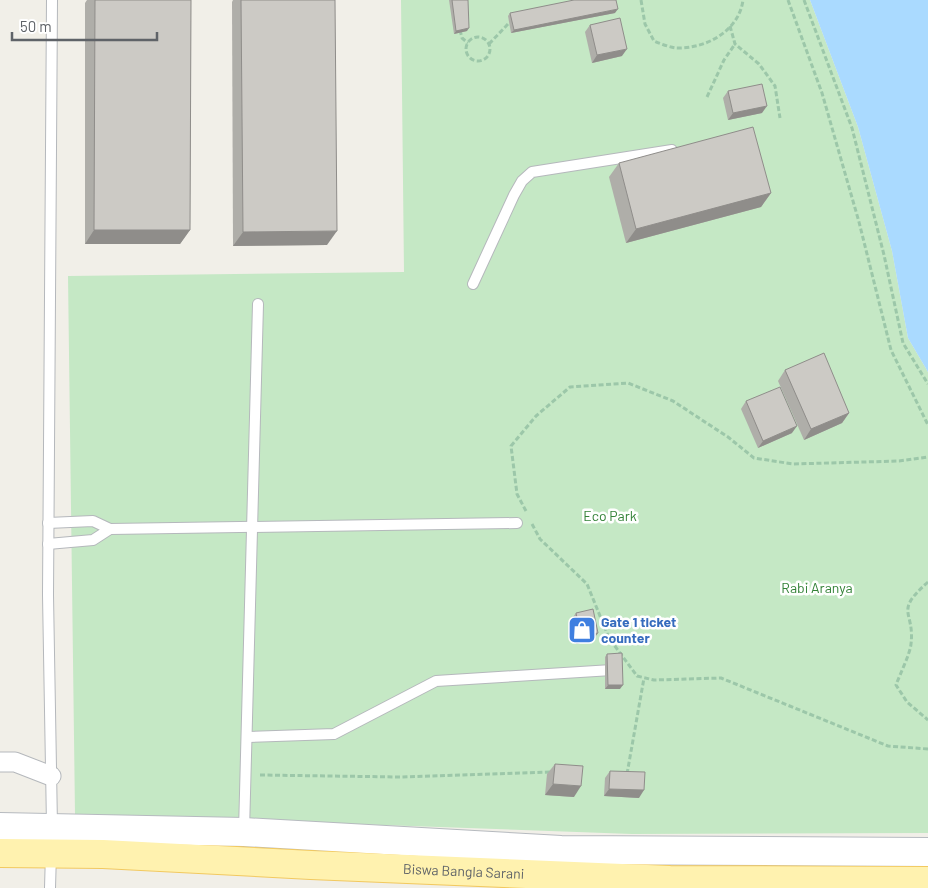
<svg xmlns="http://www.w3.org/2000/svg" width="928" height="888" font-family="Barlow,sans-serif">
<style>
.green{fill:#c5e8c5}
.water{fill:#aadaff}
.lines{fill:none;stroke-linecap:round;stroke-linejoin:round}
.lane-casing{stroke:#b5b8bc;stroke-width:12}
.street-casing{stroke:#b5b8bc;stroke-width:21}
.secondary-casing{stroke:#b6babf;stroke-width:30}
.primary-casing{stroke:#f2c960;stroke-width:30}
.path{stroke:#9cc7a9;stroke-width:3;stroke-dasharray:5 2.5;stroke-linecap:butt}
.lane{stroke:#fff;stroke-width:10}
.street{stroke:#fff;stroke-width:19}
.secondary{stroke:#fff;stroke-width:28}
.primary{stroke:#fff2af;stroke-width:28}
.wall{fill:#afaea9}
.shaded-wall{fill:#8f8d8a}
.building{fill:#cccac5;stroke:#8f8d8a}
.labels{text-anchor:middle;stroke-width:5;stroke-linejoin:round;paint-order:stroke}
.park-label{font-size:14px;fill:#348238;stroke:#fff}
.shop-label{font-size:14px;font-weight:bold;fill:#366cbe;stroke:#fff;text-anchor:start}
.street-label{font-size:14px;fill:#5f6368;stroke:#fff}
</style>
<rect width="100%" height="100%" fill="#f1efe8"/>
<polygon class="green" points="401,0 810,0 858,127 892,251 908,338 928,372 928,833 632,834 75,814 68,276 404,272"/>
<polygon class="water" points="810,0 928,0 928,372 908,338 892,251 858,127"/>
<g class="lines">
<defs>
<g id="lane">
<polyline points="473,284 514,195 522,181 532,172 672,150"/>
<polyline points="110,529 517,523"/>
<polyline points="48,544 93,540 110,529 93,521 48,523"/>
<polyline points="248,737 334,734 436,681 612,670"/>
<polyline points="52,826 48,595 52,0"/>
<polyline points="244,831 258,304"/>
<polyline points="50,888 51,853"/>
</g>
<polyline id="street" points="0,762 15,762 51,776"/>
<polyline id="secondary" points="0,827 244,832 561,850 928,852"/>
<g id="primary">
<path id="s1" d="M0,853l103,1 208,11 359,15 258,1"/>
</g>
</defs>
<use href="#lane" class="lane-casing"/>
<use href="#street" class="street-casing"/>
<use href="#secondary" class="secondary-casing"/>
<use href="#primary" class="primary-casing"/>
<g class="path">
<path d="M641,0l4,24 9,17c7,3 15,6 22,7 30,1 63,-17 67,-48"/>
<polyline points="788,0 822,93 859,222 891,350 928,425"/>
<polyline points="804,0 852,128 884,255 903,343 928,384"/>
<polyline points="730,26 735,44 759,64 775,86 780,118"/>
<polyline points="460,30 462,38 468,43"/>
<circle cx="478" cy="49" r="12"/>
<polyline points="489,44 508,24"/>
<polyline points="707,97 724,60 735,44"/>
<polyline points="526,511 517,494 511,446 536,416 570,387 628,383 673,401 728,437 754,458 793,464 899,461 928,457"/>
<polyline points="532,524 540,539 587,584 609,638 637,676 654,680 721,678 888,746 928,749"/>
<path d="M928,582c-35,31 -13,28 -17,62 -1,10 -11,30 -15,41l11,17 21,18"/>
<polyline points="627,774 644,678"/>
<polyline points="260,775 400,777 551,772"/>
</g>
<use href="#lane" class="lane"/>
<use href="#street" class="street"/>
<use href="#secondary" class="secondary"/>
<use href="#primary" class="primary"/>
</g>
<g class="wall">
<polygon points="87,0 191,0 190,230 180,244 85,244 85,3"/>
<polygon points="233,0 335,0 327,245 233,246 232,2"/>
<polygon points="449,0 468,0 467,31 454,34"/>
<polygon points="510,13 615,13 511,33 508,16"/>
<polygon points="590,25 622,56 592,63 585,32"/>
<polygon points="728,91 762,113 728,120 723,98"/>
<polygon points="619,163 771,193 761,207 626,243 609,177"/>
<polygon points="785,370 849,413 842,423 804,440 778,381"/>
<polygon points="746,401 792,433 758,448 741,409"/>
<polygon points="576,613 593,640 576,644 571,620"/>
<polygon points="607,654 620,689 605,689 605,657"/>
<polygon points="555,764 574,797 545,795 547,774"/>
<polygon points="610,771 639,798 604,796 605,778"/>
</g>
<g class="shaded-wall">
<polygon points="618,9 615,13 511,33 514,30"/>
<polygon points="469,28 467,31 454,34 456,31"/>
<polygon points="627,49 622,56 592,63 597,55"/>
<polygon points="767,106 762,113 728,120 733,113"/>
<polygon points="771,193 761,207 626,243 636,229"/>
<polygon points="94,230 190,230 180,244 85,244"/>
<polygon points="337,231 327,245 233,246 243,232"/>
<polygon points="849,413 842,423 804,440 811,429"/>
<polygon points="797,426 792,433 758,448 763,441"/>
<polygon points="598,633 593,640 576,644 581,636"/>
<polygon points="608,685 623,685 620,689 605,689"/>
<polygon points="553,784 581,786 574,797 545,795"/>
<polygon points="609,789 644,790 639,798 604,796"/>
</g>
<g class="building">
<polygon points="95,0 191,0 190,230 94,230"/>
<polygon points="241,0 335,0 337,231 243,232"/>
<polygon points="452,0 468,0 469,28 456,31"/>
<polygon points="574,0 616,0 618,9 514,30 510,13"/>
<polygon points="620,18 627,49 597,55 590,25"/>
<polygon points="762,84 767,106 733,113 728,91"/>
<polygon points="753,127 771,193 636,229 619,163"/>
<polygon points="824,353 849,413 811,429 785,370"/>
<polygon points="780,387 797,426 763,441 746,401"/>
<polygon points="593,609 598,633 581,636 576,613"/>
<polygon points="622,653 623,685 608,685 607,654"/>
<polygon points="555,764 583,766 581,786 553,784"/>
<polygon points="610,771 645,772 644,790 609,789"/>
</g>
<defs>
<symbol id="shop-square" viewBox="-11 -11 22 22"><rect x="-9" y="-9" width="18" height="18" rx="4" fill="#3f7fe0" stroke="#fff"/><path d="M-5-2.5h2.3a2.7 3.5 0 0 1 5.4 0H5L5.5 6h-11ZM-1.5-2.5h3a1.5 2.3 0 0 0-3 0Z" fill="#fff"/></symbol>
</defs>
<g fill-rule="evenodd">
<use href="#shop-square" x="566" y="614" width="32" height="32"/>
</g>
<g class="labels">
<g class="park-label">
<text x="610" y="521">Eco Park</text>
<text x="817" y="593">Rabi Aranya</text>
</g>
<g class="shop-label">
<text x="601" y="627">Gate 1 ticket<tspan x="601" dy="16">counter</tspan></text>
</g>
<g class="street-label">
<text dy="5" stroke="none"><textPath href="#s1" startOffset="464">Biswa Bangla Sarani</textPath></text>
</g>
</g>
<path d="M12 32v8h145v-8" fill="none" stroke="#5f6368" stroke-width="2.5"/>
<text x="20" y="32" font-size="15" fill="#5f6368" stroke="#ffffff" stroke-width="4" paint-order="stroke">50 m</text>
</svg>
